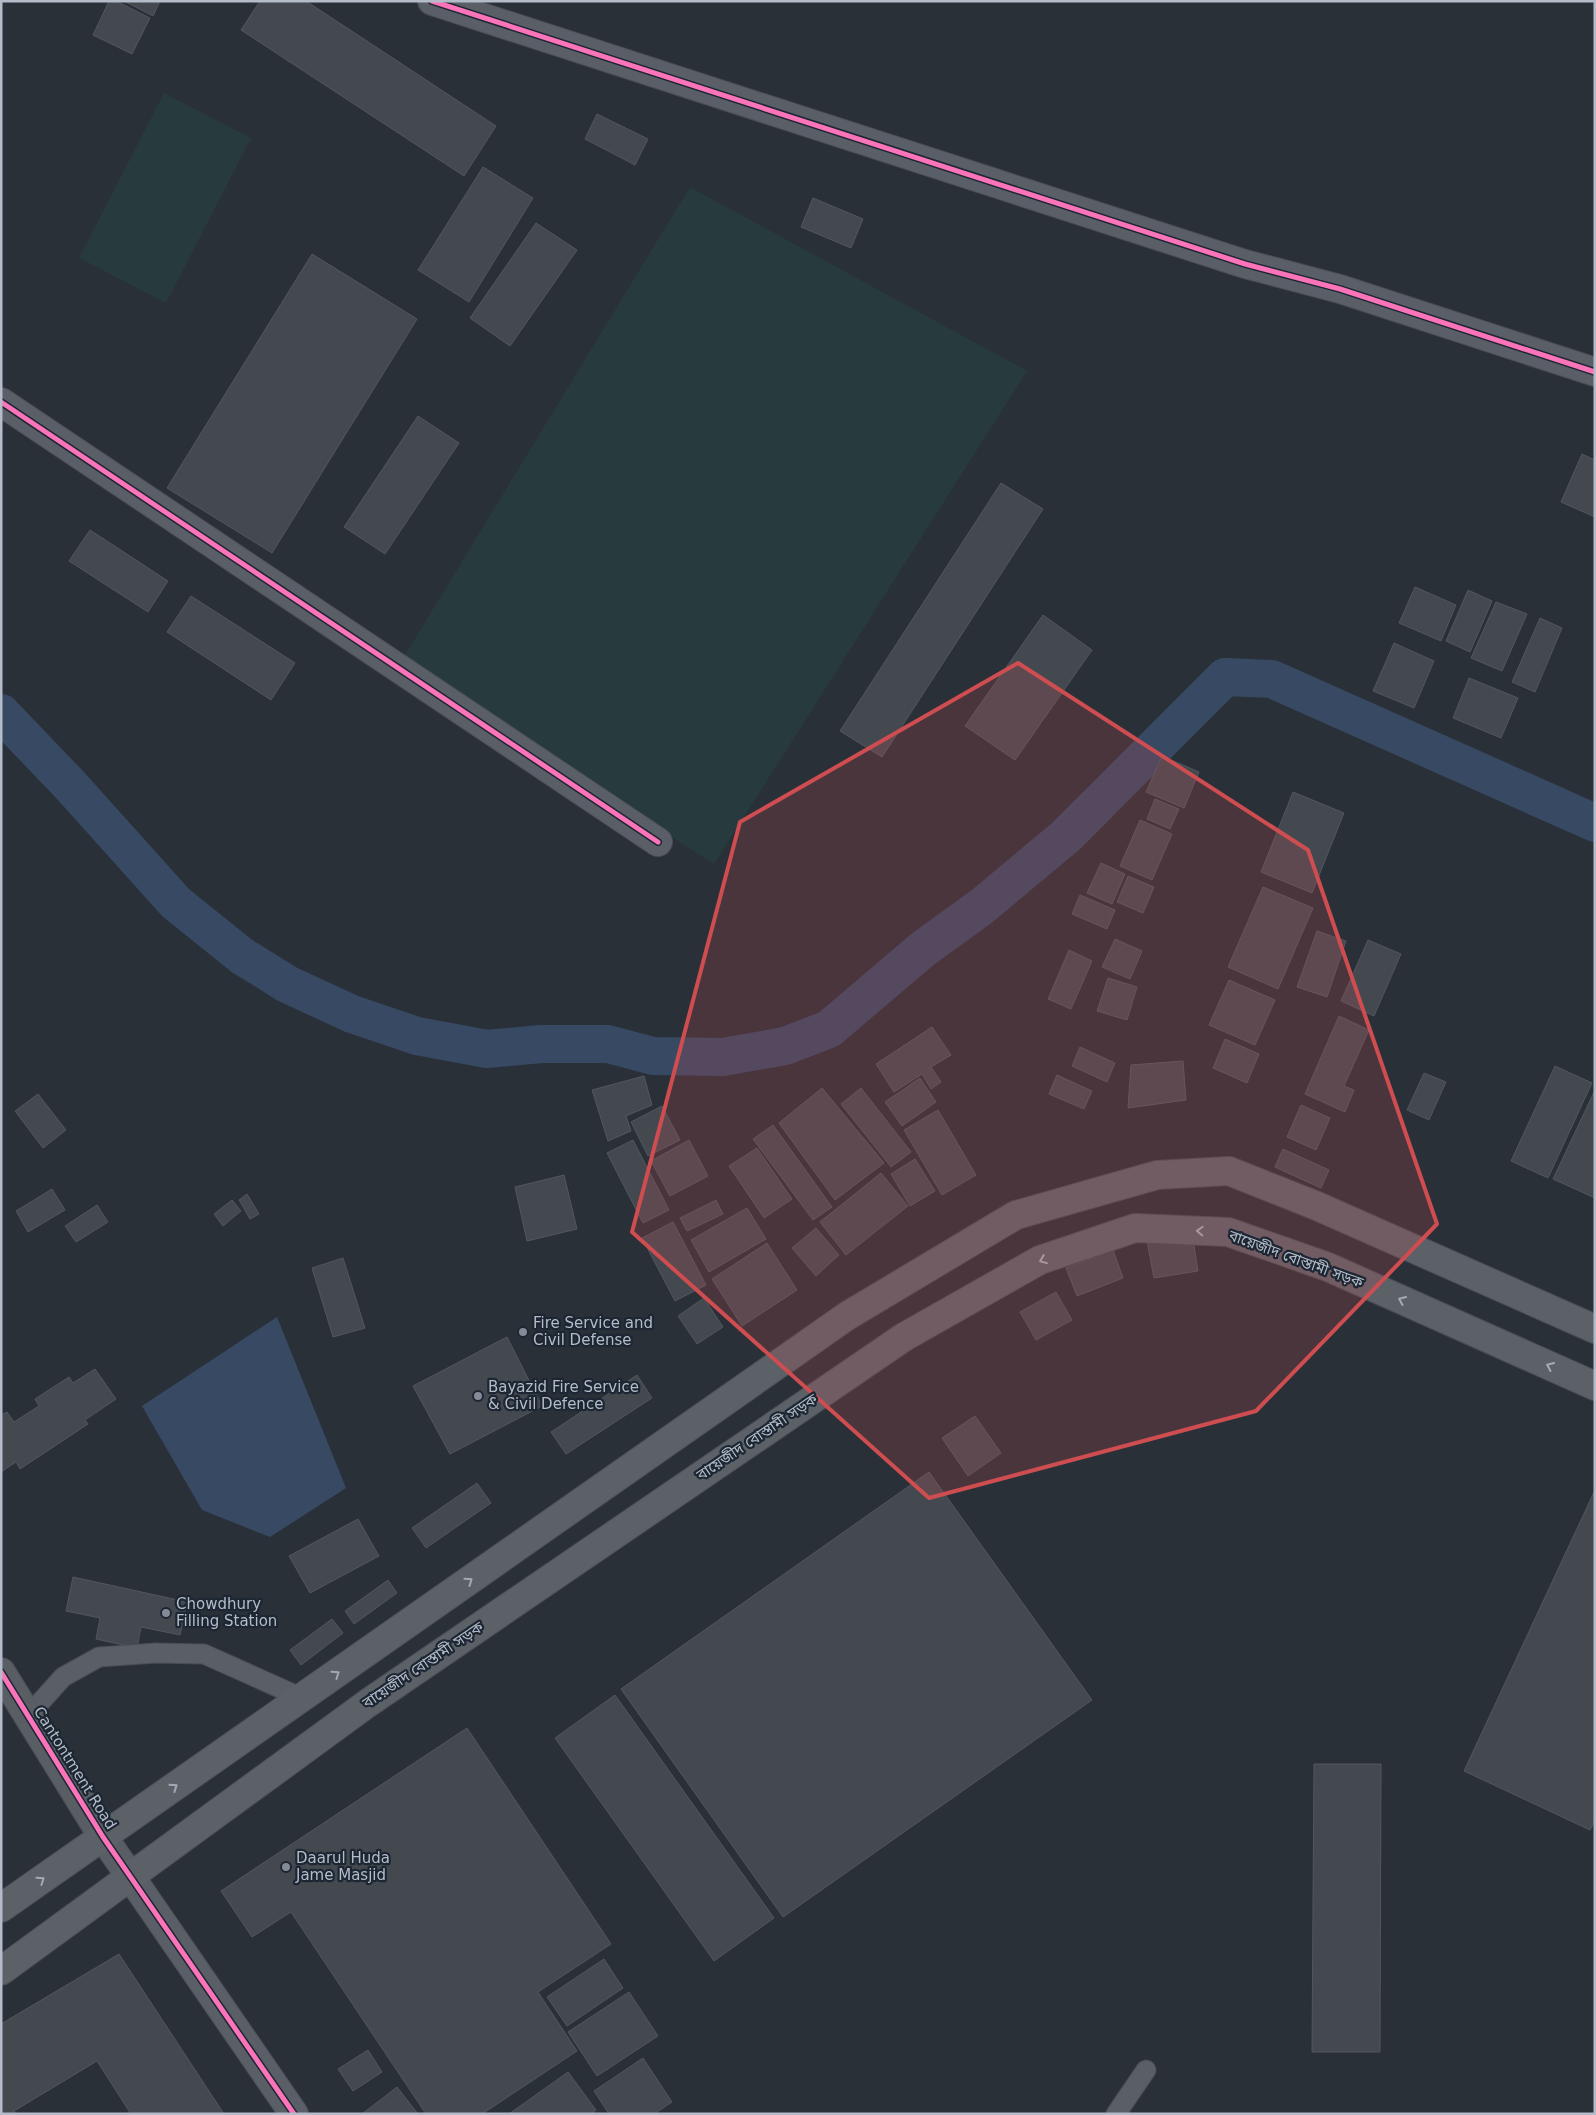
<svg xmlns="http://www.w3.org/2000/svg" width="1596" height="2115" font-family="'DejaVu Sans','Noto Sans Bengali',sans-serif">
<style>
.green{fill:#273a3e}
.water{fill:#384963}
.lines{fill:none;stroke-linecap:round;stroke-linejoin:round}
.canal{stroke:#384963;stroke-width:38}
.building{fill:#444950;stroke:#52575f}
.lane-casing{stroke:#484c53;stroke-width:21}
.street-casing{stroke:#484c53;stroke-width:30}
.secondary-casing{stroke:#484c53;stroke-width:30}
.primary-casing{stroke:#484c55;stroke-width:30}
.lane{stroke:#5a5e66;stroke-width:19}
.street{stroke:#5a5e66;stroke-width:28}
.secondary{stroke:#595d64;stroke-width:28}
.primary{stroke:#5c6168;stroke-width:28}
.cycleway-casing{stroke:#1d2633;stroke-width:8}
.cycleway{stroke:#fb73b8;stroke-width:5}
.oneway{stroke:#a2aab6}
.marked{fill:#ce4d50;fill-opacity:0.2;stroke:#ce4d50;stroke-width:4;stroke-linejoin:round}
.poi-dot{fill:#848b96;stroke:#1d2633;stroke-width:2}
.labels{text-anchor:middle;stroke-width:4.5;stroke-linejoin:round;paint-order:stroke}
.street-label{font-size:15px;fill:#b4bcc9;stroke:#1d2633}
.poi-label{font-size:15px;fill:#b4bcc9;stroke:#1d2633;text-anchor:start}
</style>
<rect width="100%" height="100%" fill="#2a3038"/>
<g class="green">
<polygon points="164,93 251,138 166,303 79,258"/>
<polygon points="690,187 1027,371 714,864 399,665"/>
</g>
<polygon class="water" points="277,1317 346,1488 270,1537 202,1510 142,1406"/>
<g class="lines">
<polyline class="canal" points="1,713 70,785 176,903 242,956 287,984 352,1014 417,1036 487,1049 541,1044 608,1044 653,1056 723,1057 785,1046 829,1029 923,949 981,907 1065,837 1225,677 1272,679 1595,823"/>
</g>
<g class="building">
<polygon points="109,1 116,1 150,18 132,54 93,35"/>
<polygon points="124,1 160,1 153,16"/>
<polygon points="260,1 306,1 496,126 464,176 241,30"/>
<polygon points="597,114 648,139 635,165 585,139"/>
<polygon points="483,167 533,198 469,302 418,270"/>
<polygon points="813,198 863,219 851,248 801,227"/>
<polygon points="536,223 577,250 510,346 470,318"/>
<polygon points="312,254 417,319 272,553 167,488"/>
<polygon points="418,416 459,443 385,554 344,527"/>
<polygon points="1582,454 1595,460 1595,517 1561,502"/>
<polygon points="1001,483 1043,509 882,757 840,731"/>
<polygon points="90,530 168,581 148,612 69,561"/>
<polygon points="1415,587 1456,605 1441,641 1399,623"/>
<polygon points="1468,590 1492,601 1470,652 1446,641"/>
<polygon points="191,596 295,663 271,700 167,632"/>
<polygon points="1496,602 1527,614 1502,671 1471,658"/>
<polygon points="1043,615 1092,650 1015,760 965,726"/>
<polygon points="1540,618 1562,628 1535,692 1512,682"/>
<polygon points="1394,643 1434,661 1414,708 1373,691"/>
<polygon points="1469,678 1518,698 1501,738 1453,718"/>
<polygon points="1162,756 1199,772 1184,808 1146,792"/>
<polygon points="1293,792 1344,813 1312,893 1261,872"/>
<polygon points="1155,799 1179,809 1170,829 1147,819"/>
<polygon points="1140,820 1172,834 1152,880 1120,866"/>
<polygon points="1101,863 1125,874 1112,904 1087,893"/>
<polygon points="1128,876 1154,887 1143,913 1117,902"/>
<polygon points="1263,887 1313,908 1278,989 1228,967"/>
<polygon points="1080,895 1115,910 1107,929 1072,914"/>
<polygon points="1317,931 1346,941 1327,997 1297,987"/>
<polygon points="1115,939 1142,951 1130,979 1102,967"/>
<polygon points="1368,940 1401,954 1374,1016 1341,1001"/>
<polygon points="1069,950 1092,961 1071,1009 1048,999"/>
<polygon points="1108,978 1137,987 1127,1020 1097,1011"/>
<polygon points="1229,980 1275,1000 1255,1045 1209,1025"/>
<polygon points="1339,1016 1369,1030 1344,1086 1354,1090 1345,1112 1305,1094"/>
<polygon points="932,1027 951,1055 931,1067 941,1082 931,1089 922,1074 894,1092 876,1064"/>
<polygon points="1225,1039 1259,1054 1247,1083 1213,1068"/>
<polygon points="1080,1047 1115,1063 1107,1082 1072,1066"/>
<polygon points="1183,1061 1186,1100 1128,1108 1131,1065"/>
<polygon points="1555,1066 1592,1083 1548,1178 1511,1161"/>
<polygon points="1424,1073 1446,1082 1429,1120 1407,1110"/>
<polygon points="1057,1075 1092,1091 1084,1109 1049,1094"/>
<polygon points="644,1076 652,1105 626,1116 631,1131 608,1141 592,1090"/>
<polygon points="920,1078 936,1102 902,1126 885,1102"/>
<polygon points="822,1088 884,1163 835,1200 779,1123"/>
<polygon points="861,1088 911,1152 891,1167 841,1104"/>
<polygon points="1595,1090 1595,1198 1553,1179"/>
<polygon points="38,1094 66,1130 43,1148 15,1111"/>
<polygon points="1301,1105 1330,1118 1316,1150 1287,1137"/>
<polygon points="662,1106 680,1140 648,1156 631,1122"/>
<polygon points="938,1110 976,1175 942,1195 904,1130"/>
<polygon points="773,1125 832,1207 813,1220 753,1139"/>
<polygon points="633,1140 669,1210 643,1223 607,1153"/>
<polygon points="689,1140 708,1176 670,1196 651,1161"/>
<polygon points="757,1148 792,1199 764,1218 729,1166"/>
<polygon points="1283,1149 1329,1170 1321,1188 1275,1167"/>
<polygon points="915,1159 935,1191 910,1206 891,1174"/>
<polygon points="881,1173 908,1206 846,1255 820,1222"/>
<polygon points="564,1175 577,1229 527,1241 515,1187"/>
<polygon points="52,1189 65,1210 28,1232 16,1211"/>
<polygon points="247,1194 259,1214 250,1219 239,1200"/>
<polygon points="232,1200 241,1211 223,1226 214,1214"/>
<polygon points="716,1200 723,1214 687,1231 680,1218"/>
<polygon points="97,1205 108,1222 76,1242 65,1226"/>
<polygon points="747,1208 766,1239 709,1272 691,1240"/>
<polygon points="673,1222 706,1285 675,1301 642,1238"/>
<polygon points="816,1228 839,1255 816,1276 792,1248"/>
<polygon points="1192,1233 1198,1271 1154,1278 1147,1241"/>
<polygon points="767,1243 797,1290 742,1326 712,1279"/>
<polygon points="1113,1250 1123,1278 1077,1296 1066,1268"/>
<polygon points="343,1258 365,1328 333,1337 312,1268"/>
<polygon points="1056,1292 1072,1320 1036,1340 1020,1312"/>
<polygon points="704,1298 723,1327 697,1344 678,1316"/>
<polygon points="507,1337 542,1406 450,1454 413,1386"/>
<polygon points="95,1369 116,1399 85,1420 88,1424 20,1469 16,1462 1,1472 1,1415 7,1412 14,1422 39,1406 35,1399 69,1377 73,1383"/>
<polygon points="637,1375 652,1398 566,1454 551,1432"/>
<polygon points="975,1416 1001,1453 968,1476 942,1438"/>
<polygon points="929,1472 1092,1700 783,1917 621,1689"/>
<polygon points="477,1483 491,1503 426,1548 412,1528"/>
<polygon points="1595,1490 1595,1820 1590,1830 1464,1771"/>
<polygon points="358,1519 379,1556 310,1593 289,1556"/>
<polygon points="73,1577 187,1602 180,1635 141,1627 137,1648 96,1639 100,1618 66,1611"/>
<polygon points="388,1580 397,1593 354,1624 345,1611"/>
<polygon points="332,1619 343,1633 301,1665 290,1650"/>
<polygon points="615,1695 774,1918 714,1961 555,1738"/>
<polygon points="467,1728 611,1944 538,1992 577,2051 482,2114 426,2114 291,1912 252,1937 221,1891"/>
<polygon points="1314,1764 1381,1764 1380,2052 1312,2052"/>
<polygon points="119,1954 224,2114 131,2114 97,2061 14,2111 16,2114 1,2114 1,2024"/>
<polygon points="604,1959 623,1988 567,2026 547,1997"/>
<polygon points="629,1992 658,2036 597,2076 568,2032"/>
<polygon points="368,2050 382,2072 353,2091 338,2069"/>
<polygon points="643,2058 672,2102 654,2114 609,2114 594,2091"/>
<polygon points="568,2072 596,2110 591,2114 509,2114"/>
<polygon points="397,2087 418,2114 362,2114"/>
</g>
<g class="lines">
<defs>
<g id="lane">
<polyline points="28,1716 63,1677 99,1657 156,1653 204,1654 302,1698"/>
<polyline points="1116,2114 1146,2070"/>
</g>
<g id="street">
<polyline points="432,1 1245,264 1340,289 1595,372"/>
<polyline points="1,402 658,842"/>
<polyline points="130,1876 294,2114"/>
</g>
<polyline id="secondary" points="1,1672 103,1837 130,1876"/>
<g id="primary">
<polyline points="1,1908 847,1316 1016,1215 1157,1175 1229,1171 1317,1206 1595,1329"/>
<polyline points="1,1971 368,1703 904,1337 1040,1260 1135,1228 1228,1232 1328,1267 1595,1386"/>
</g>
</defs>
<use href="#lane" class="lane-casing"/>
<use href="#street" class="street-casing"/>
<use href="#secondary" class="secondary-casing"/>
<use href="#primary" class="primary-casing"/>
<use href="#lane" class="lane"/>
<use href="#street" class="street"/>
<use href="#secondary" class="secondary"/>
<use href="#primary" class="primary"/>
<defs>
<g id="cycleway">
<polyline points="432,1 1245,264 1340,289 1595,372"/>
<polyline points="1,402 658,842"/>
<polyline points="1,1672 103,1837 294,2114"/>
</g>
</defs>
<use href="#cycleway" class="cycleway-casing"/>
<use href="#cycleway" class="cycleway"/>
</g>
<defs><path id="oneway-chevron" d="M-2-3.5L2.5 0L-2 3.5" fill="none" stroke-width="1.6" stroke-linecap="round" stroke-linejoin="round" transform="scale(1.25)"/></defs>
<g class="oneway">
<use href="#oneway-chevron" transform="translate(1200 1231) rotate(-177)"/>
<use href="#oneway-chevron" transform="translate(1043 1260) rotate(158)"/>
<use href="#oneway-chevron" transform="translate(1402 1300) rotate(-156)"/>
<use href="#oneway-chevron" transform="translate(1550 1366) rotate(-156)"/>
<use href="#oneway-chevron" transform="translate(469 1581) rotate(-35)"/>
<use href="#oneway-chevron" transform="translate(336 1674) rotate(-35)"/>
<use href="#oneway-chevron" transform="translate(174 1787) rotate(-35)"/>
<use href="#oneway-chevron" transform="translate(41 1880) rotate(-35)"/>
</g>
<path class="marked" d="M1018,663l290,187 129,374 -181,187 -327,87 -297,-266 108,-410z"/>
<g class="poi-dot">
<circle cx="523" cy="1332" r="5"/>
<circle cx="478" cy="1396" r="5"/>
<circle cx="166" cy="1613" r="5"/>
<circle cx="286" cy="1867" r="5"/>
</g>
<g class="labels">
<g class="street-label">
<text transform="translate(1296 1259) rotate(20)" y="5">বায়েজীদ বোস্তামী সড়ক</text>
<text transform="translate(757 1437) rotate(-34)" y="5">বায়েজীদ বোস্তামী সড়ক</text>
<text transform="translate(423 1665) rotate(-34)" y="5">বায়েজীদ বোস্তামী সড়ক</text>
<text transform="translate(75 1768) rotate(58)" y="5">Cantontment Road</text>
</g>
<g class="poi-label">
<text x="533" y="1328">Fire Service and<tspan x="533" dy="17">Civil Defense</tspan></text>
<text x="488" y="1392">Bayazid Fire Service<tspan x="488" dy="17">&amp; Civil Defence</tspan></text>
<text x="176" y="1609">Chowdhury<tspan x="176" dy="17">Filling Station</tspan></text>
<text x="296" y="1863">Daarul Huda<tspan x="296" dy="17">Jame Masjid</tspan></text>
</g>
</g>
<rect width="1596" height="2115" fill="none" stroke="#b4bcc9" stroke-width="5"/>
</svg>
